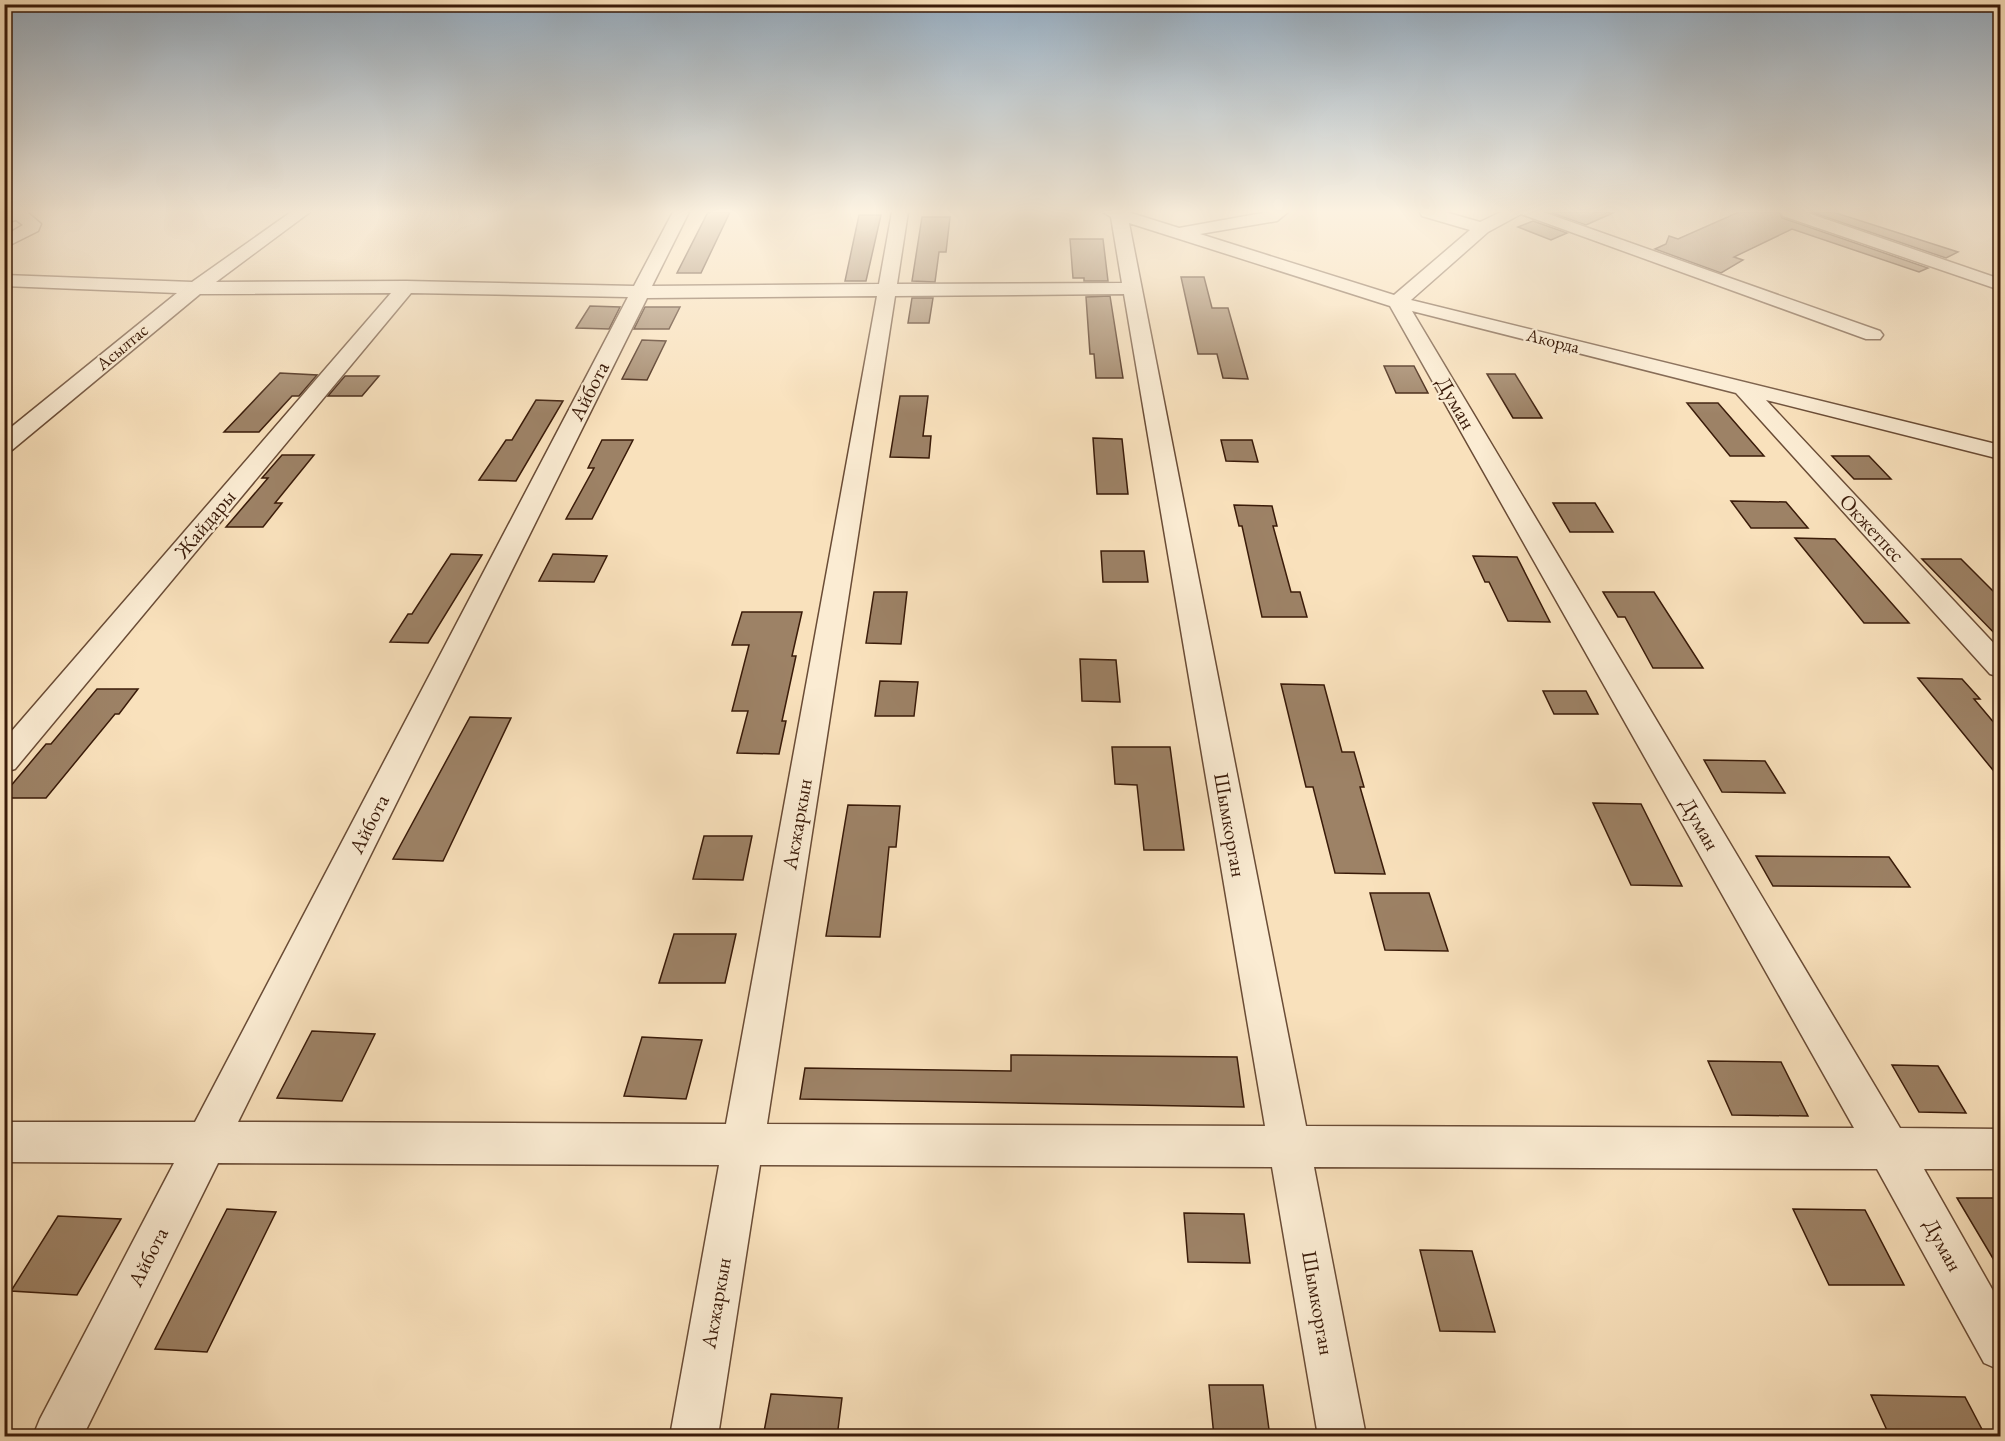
<svg xmlns="http://www.w3.org/2000/svg" width="2005" height="1441" font-family="'EB Garamond',serif">
<style>
.building{fill:#9d8266;stroke:#3a1b09;stroke-width:1.5}
.lines{fill:none;stroke-linecap:round;stroke-linejoin:round}
.street-casing{stroke:#6a4c36;stroke-width:3}
.secondary-casing{stroke:#3a1b09;stroke-width:3}
.street{fill:#fbecd3;fill-rule:evenodd}
.secondary{fill:#fbecd3;fill-rule:evenodd}
.labels{text-anchor:middle;stroke-width:4.5;stroke-linejoin:round;paint-order:stroke}
.far-street-label{font-size:18px;fill:#3a1b09;stroke:#fbecd3}
.street-label{font-size:21px;fill:#3a1b09;stroke:#fbecd3}
</style>
<rect width="100%" height="100%" fill="#f9e1bc"/>
<filter id="stains"><feTurbulence type="fractalNoise" baseFrequency=".00333" numOctaves="4"/><feColorMatrix values="0 0 0 0 .2 0 0 0 0 .09 0 0 0 0 .02 0 0 0 .5 -.17"/></filter>
<radialGradient id="worn" r=".72"><stop offset=".6" stop-color="#630" stop-opacity="0"/><stop offset="1" stop-color="#630" stop-opacity=".3"/></radialGradient>
<g class="building">
<polygon points="708,212 730,212 701,273 677,273"/>
<polygon points="1555,212 1615,212 1586,225 1552,213"/>
<polygon points="1739,212 1779,212 1782,218 1928,268 1919,272 1792,229 1734,257 1743,260 1721,273 1655,249 1666,244 1669,236 1678,239"/>
<polygon points="1811,212 1833,212 1958,252 1946,258"/>
<polygon points="859,215 881,215 866,281 845,281"/>
<polygon points="922,217 950,217 946,252 939,252 935,282 912,281"/>
<polygon points="1533,221 1567,233 1551,240 1518,227"/>
<polygon points="1070,239 1103,239 1108,281 1084,281 1084,278 1073,278"/>
<polygon points="1181,277 1204,277 1212,308 1228,308 1248,379 1223,378 1217,354 1198,354"/>
<polygon points="1110,296 1123,378 1096,378 1094,354 1090,354 1086,297"/>
<polygon points="912,298 933,298 929,323 908,323"/>
<polygon points="590,306 620,307 609,329 576,328"/>
<polygon points="645,307 680,307 669,329 634,329"/>
<polygon points="642,340 666,341 647,380 622,379"/>
<polygon points="1384,366 1414,366 1428,393 1396,393"/>
<polygon points="280,373 317,375 299,396 292,396 259,432 224,432"/>
<polygon points="1487,374 1515,374 1542,418 1513,418"/>
<polygon points="345,376 379,376 362,396 328,396"/>
<polygon points="900,396 928,396 923,436 931,436 929,458 890,457"/>
<polygon points="536,400 563,401 516,481 479,480 506,440 512,440"/>
<polygon points="1687,403 1718,403 1764,456 1730,456"/>
<polygon points="1093,438 1122,439 1128,494 1097,494"/>
<polygon points="602,440 633,440 592,519 566,519 594,468 588,468"/>
<polygon points="1221,440 1252,440 1258,462 1226,461"/>
<polygon points="282,455 314,455 275,503 282,503 263,527 226,527 268,478 262,478"/>
<polygon points="1832,456 1869,456 1891,479 1854,479"/>
<polygon points="1731,501 1786,502 1808,528 1751,528"/>
<polygon points="1553,503 1595,503 1613,532 1570,532"/>
<polygon points="1234,505 1272,506 1277,526 1273,526 1291,592 1300,592 1307,617 1262,617 1242,526 1239,526"/>
<polygon points="1795,538 1835,539 1909,623 1864,623"/>
<polygon points="1101,551 1144,551 1148,582 1103,582"/>
<polygon points="451,554 482,555 428,643 390,642 408,614 412,614"/>
<polygon points="553,554 607,556 594,582 539,581"/>
<polygon points="1473,556 1517,557 1550,622 1508,621 1489,582 1485,582"/>
<polygon points="1922,559 1961,559 2001,599 2001,640"/>
<polygon points="874,592 907,592 901,644 866,643"/>
<polygon points="1603,592 1654,592 1703,668 1653,668 1625,617 1618,617"/>
<polygon points="742,612 802,612 792,656 796,656 782,721 786,721 779,754 737,753 748,711 732,711 749,645 732,645"/>
<polygon points="1080,659 1116,660 1120,702 1082,701"/>
<polygon points="1918,678 1962,679 1980,699 1974,699 2001,731 2001,780"/>
<polygon points="880,681 918,682 914,716 875,716"/>
<polygon points="1281,684 1324,685 1342,752 1354,752 1364,787 1360,787 1385,874 1335,873 1313,787 1306,787"/>
<polygon points="97,689 138,689 119,714 115,714 46,798 4,798 4,794 46,744 51,744"/>
<polygon points="1543,691 1586,691 1598,714 1554,714"/>
<polygon points="470,717 511,718 443,861 393,859"/>
<polygon points="1112,747 1170,747 1184,850 1144,850 1137,785 1115,784"/>
<polygon points="1704,760 1765,761 1785,793 1722,792"/>
<polygon points="1593,803 1641,804 1682,886 1631,885"/>
<polygon points="848,805 900,806 896,847 889,847 880,937 826,936"/>
<polygon points="704,836 752,836 743,880 693,879"/>
<polygon points="1756,856 1889,857 1910,887 1773,886"/>
<polygon points="1370,893 1429,893 1448,951 1385,950"/>
<polygon points="674,934 736,934 725,983 659,983"/>
<polygon points="312,1031 375,1034 342,1101 277,1098"/>
<polygon points="642,1037 702,1040 686,1099 624,1096"/>
<polygon points="1011,1055 1237,1057 1244,1107 800,1099 805,1068 1011,1071"/>
<polygon points="1708,1061 1781,1062 1808,1116 1732,1115"/>
<polygon points="1892,1065 1938,1066 1966,1113 1919,1112"/>
<polygon points="1957,1198 2001,1198 2001,1272"/>
<polygon points="227,1209 276,1212 207,1352 155,1349"/>
<polygon points="1793,1209 1865,1210 1904,1285 1829,1285"/>
<polygon points="1184,1213 1244,1214 1250,1263 1188,1262"/>
<polygon points="58,1216 121,1219 77,1295 11,1291"/>
<polygon points="1420,1250 1472,1251 1495,1332 1440,1331"/>
<polygon points="1209,1385 1263,1385 1270,1437 1214,1437"/>
<polygon points="771,1394 842,1398 837,1437 763,1437"/>
<polygon points="1871,1395 1965,1397 1986,1437 1890,1437"/>
</g>
<g class="lines">
<defs>
<g id="street">
<polygon points="11,212 27,212 41,224 38,231 4,248 4,236 23,225 12,217"/>
<path d="M291,212h19l-94,70 190,-1 228,5 39,-74h16l-37,74 227,-2 13,-72h16l-11,72 225,-1 -11,-66 -8,-5h25l51,16 89,-16h20l-11,9 -77,13 194,61 76,-65 -48,-14 -2,-4h25l35,10 21,-10h42l337,119 3,4 -3,4h-14l-345,-125 -33,18 -77,68 589,145v14l-234,-59 234,250v27l-10,-3 -254,-281 -324,-82 488,817 100,1v40h-76l76,134v67l-16,-7 -107,-194 -563,-2 52,269h-48l-46,-269 -512,-2 -42,271h-48l49,-271 -501,-2 -135,273h-50l7,-17 134,-256 -170,-1v-40h191l433,-825 -217,-4 -396,476 -11,3v-32l387,-447 -191,1 -188,156 -8,2v-19l173,-140 -173,-7v-11l188,7zM1129,223l261,83 464,822 -548,-2zM1124,294l141,832 -498,-2 128,-828zM877,296l-151,828 -488,-2 409,-824z"/>
<polygon points="1781,212 1805,212 2000,279 2000,290 1783,216"/>
</g>
<polygon id="secondary" points="4,212 29,212 26,216 4,224"/>
</defs>
<use href="#street" class="street-casing"/>
<use href="#secondary" class="secondary-casing"/>
<use href="#street" class="street"/>
<use href="#secondary" class="secondary"/>
</g>
<linearGradient id="sky" x2="0" y2="1"><stop stop-color="#95abbe"/><stop offset="0.51" stop-color="#fcf2e1"/><stop offset="1" stop-color="#fcf2e1" stop-opacity="0"/></linearGradient>
<rect width="2005" height="414" fill="url(#sky)"/>
<g class="labels">
<g class="far-street-label">
<text transform="translate(1553 341) rotate(14)" y="6">Акорда</text>
<text transform="translate(122 347) rotate(-40)" y="6">Асылтас</text>
</g>
<g class="street-label">
<text transform="translate(589 391) rotate(-63)" y="7">Айбота</text>
<text transform="translate(1456 403) rotate(60)" y="7">Думан</text>
<text transform="translate(205 524) rotate(-50)" y="7">Жайдары</text>
<text transform="translate(1872 528) rotate(47)" y="7">Окжетпес</text>
<text transform="translate(369 824) rotate(-63)" y="7">Айбота</text>
<text transform="translate(797 824) rotate(-80)" y="7">Акжаркын</text>
<text transform="translate(1700 824) rotate(60)" y="7">Думан</text>
<text transform="translate(1230 825) rotate(80)" y="7">Шымкорган</text>
<text transform="translate(1943 1245) rotate(61)" y="7">Думан</text>
<text transform="translate(148 1257) rotate(-63)" y="7">Айбота</text>
<text transform="translate(716 1303) rotate(-80)" y="7">Акжаркын</text>
<text transform="translate(1318 1303) rotate(80)" y="7">Шымкорган</text>
</g>
</g>
<rect width="2005" height="1441" fill="none" stroke="#f9e1bc" stroke-width="24"/>
<rect x="6" y="6" width="1993" height="1429" fill="none" stroke="#3a1b09" stroke-width="3"/>
<rect x="12" y="12" width="1981" height="1417" fill="none" stroke="#3a1b09" stroke-width="1.5"/>
<rect width="100%" height="100%" filter="url(#stains)"/>
<rect width="100%" height="100%" fill="url(#worn)"/>
</svg>
